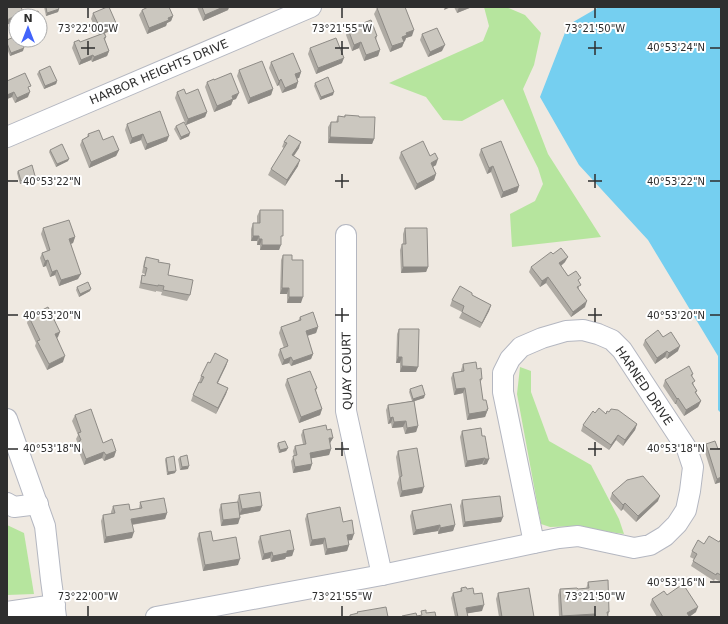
<svg xmlns="http://www.w3.org/2000/svg" width="728" height="624" font-family="'DejaVu Sans',sans-serif">
<style>
.green{fill:#b6e59e}
.water{fill:#75cff0}
.lines{fill:none;stroke-linecap:round;stroke-linejoin:round}
.minor-casing{stroke:#b4b7c1;stroke-width:22}
.minor{stroke:#fff;stroke-width:20}
.wall{fill:#afaba4}
.shaded-wall{fill:#8e8b86}
.building{fill:#cbc7bf;stroke:#8e8b86}
.ticks{fill:none;stroke:#2e2e2e;stroke-width:1.5}
.labels{text-anchor:middle;stroke-width:4;stroke-linejoin:round;paint-order:stroke}
.street-label{font-size:12px;fill:#2e2e2e;stroke:#fff}
.ticks-label{font-size:10px;text-anchor:middle;fill:#2e2e2e;stroke:#fff;stroke-width:4;stroke-linejoin:round;paint-order:stroke}
</style>
<rect width="100%" height="100%" fill="#efe9e1"/>
<g class="green">
<polygon points="484,7 506,7 525,15 541,33 534,65 523,89 548,154 601,237 512,247 510,214 535,201 543,184 538,168 503,99 462,121 443,120 426,97 389,83 483,41 489,26"/>
<polygon points="520,367 531,371 531,392 549,441 591,465 619,519 624,534 602,531 581,526 550,527 541,524 517,394"/>
<polygon points="7,525 24,533 34,594 7,595"/>
</g>
<polygon class="water" points="599,7 721,7 721,413 718,410 718,356 648,240 579,165 540,97 568,25"/>
<g class="lines">
<defs>
<g id="minor">
<polyline points="7,137 311,7"/>
<polyline points="346,235 346,411 382,575"/>
<polygon points="583,330 598,334 612,340 622,350 687,449 693,467 690,491 686,510 677,524 665,536 650,545 634,548 578,536 559,538 534,543 503,392 503,373 510,359 521,347 542,338 566,331"/>
<polyline points="7,419 45,526 51,580 56,617"/>
<polyline points="7,503 14,507 38,504"/>
<polyline points="7,612 55,605"/>
<polyline points="156,617 382,575 534,543"/>
</g>
</defs>
<use href="#minor" class="minor-casing"/>
<use href="#minor" class="minor"/>
</g>
<g class="wall">
<polygon points="44,7 58,7 59,9 58,12 46,16"/>
<polygon points="197,7 229,7 228,10 203,21"/>
<polygon points="454,7 472,7 457,13"/>
<polygon points="377,8 412,36 406,38 402,47 390,52 374,14"/>
<polygon points="142,10 173,16 171,21 167,23 166,26 147,34 139,15"/>
<polygon points="93,13 116,23 114,29 105,33 106,37 105,40 109,51 107,56 92,62 91,60 79,65 72,48 74,42 80,42 99,35 91,19"/>
<polygon points="348,29 377,36 376,40 380,50 378,56 364,61 359,48 352,51 346,35"/>
<polygon points="422,34 442,51 428,57 420,40"/>
<polygon points="7,40 23,51 10,56 7,49"/>
<polygon points="310,48 342,63 316,74 308,54"/>
<polygon points="271,62 301,72 299,78 297,78 298,82 296,88 282,93 279,85 277,86 269,68"/>
<polygon points="239,70 273,89 271,95 248,104 237,76"/>
<polygon points="39,71 57,81 56,84 44,89 37,74"/>
<polygon points="214,80 236,99 233,100 231,105 214,112 205,87 207,82"/>
<polygon points="7,81 28,97 15,103 12,97 7,99"/>
<polygon points="315,83 333,95 320,100 314,86"/>
<polygon points="177,92 186,94 207,112 205,117 186,125 175,98"/>
<polygon points="345,115 359,117 374,139 372,144 328,143 328,127 331,122 336,122 338,116 344,117"/>
<polygon points="127,124 167,141 145,150 141,140 130,144 125,130"/>
<polygon points="176,126 189,136 180,140 174,129"/>
<polygon points="88,134 103,140 119,150 116,156 89,168 80,145 82,140 87,137"/>
<polygon points="284,142 299,148 294,156 298,166 285,186 268,175 271,169 284,148 282,147"/>
<polygon points="481,149 519,186 517,192 501,198 491,172 487,174 479,155"/>
<polygon points="50,150 68,161 56,167 49,152"/>
<polygon points="401,152 430,156 436,165 433,167 436,174 434,180 415,190 399,158"/>
<polygon points="18,171 35,176 34,178 20,184 17,173"/>
<polygon points="260,210 281,241 279,250 260,250 260,245 257,245 257,241 251,241 251,229 253,223 257,223 257,216"/>
<polygon points="43,228 75,237 73,243 71,244 78,279 59,286 55,275 50,277 46,266 43,267 40,258 42,253 47,251 41,234"/>
<polygon points="405,228 428,267 426,272 401,273 400,250 402,244 403,244 403,234"/>
<polygon points="553,254 565,262 561,266 568,276 579,282 579,290 585,307 571,317 546,283 540,287 529,272 531,267"/>
<polygon points="283,255 292,260 301,303 287,303 287,294 280,294 281,260"/>
<polygon points="146,257 158,262 168,275 190,295 187,301 161,295 162,292 156,291 156,292 139,288 142,275 144,276 145,274 142,273 144,262"/>
<polygon points="77,287 90,291 79,297 76,290"/>
<polygon points="472,295 491,305 489,311 480,328 459,318 462,312 450,306 452,300"/>
<polygon points="29,317 58,337 57,338 63,362 47,370 35,346 36,343 27,323"/>
<polygon points="300,317 318,327 316,333 307,336 313,354 311,359 291,366 289,363 282,365 278,355 280,349 284,348 279,333 281,327 298,321"/>
<polygon points="399,329 416,372 400,372 400,363 396,363 397,334"/>
<polygon points="645,340 678,351 667,359 665,357 655,364 643,345"/>
<polygon points="228,360 226,366 218,383 228,388 226,394 216,414 191,401 193,395 201,383 199,382 201,376 210,363"/>
<polygon points="463,364 477,369 482,379 480,383 483,400 488,409 485,417 467,420 463,393 454,395 451,378 453,373 461,372 461,370"/>
<polygon points="693,374 692,377 694,386 697,391 696,393 701,401 698,407 684,416 676,404 675,404 663,386 665,380"/>
<polygon points="287,379 317,388 316,391 322,409 320,415 299,423 285,385"/>
<polygon points="410,389 424,398 414,401 418,426 416,432 405,434 403,427 392,428 391,423 388,424 386,410 388,405 412,401 409,392"/>
<polygon points="595,413 637,424 635,430 623,446 616,440 609,450 581,431 583,425"/>
<polygon points="75,415 103,443 116,451 114,457 104,461 102,458 84,465 77,447 78,444 76,439 78,435 72,421"/>
<polygon points="481,428 487,464 483,465 482,464 465,467 460,437 462,431"/>
<polygon points="303,430 327,430 333,438 330,443 331,449 329,455 311,458 312,464 310,470 293,473 291,461 294,456 293,451 295,446 303,444 301,435"/>
<polygon points="278,443 288,448 286,451 279,453 277,446"/>
<polygon points="706,444 718,449 721,482 715,484 704,449"/>
<polygon points="398,451 422,493 400,497 397,483 399,477 396,457"/>
<polygon points="180,457 188,469 180,470 178,459"/>
<polygon points="166,458 175,473 167,475 165,460"/>
<polygon points="612,493 658,501 636,522 623,509 621,511 610,499"/>
<polygon points="239,495 262,506 260,511 240,515 238,524 221,526 219,510 221,504 237,502"/>
<polygon points="462,500 501,522 463,527 460,506"/>
<polygon points="140,502 167,513 165,519 132,525 132,538 104,543 101,521 103,515 111,514 111,512 113,506 130,510 139,509"/>
<polygon points="412,511 455,525 453,531 438,534 438,531 413,535 410,516"/>
<polygon points="307,514 343,522 352,540 348,540 349,545 347,551 325,555 323,544 310,546 305,519"/>
<polygon points="199,533 213,541 238,565 203,571 197,539"/>
<polygon points="260,536 294,550 292,556 286,557 285,559 271,562 270,558 262,560 258,542"/>
<polygon points="721,539 721,582 715,579 714,581 691,566 694,559 690,557 692,551 704,544 719,542"/>
<polygon points="588,582 609,612 608,617 559,617 558,595 560,589 586,589"/>
<polygon points="461,588 467,589 474,594 482,611 467,613 467,617 455,617 451,598 453,593 460,591"/>
<polygon points="498,593 534,617 499,617 496,599"/>
<polygon points="667,595 696,612 689,617 657,617 650,605 652,599"/>
</g>
<g class="shaded-wall">
<polygon points="223,7 229,7 228,10 203,21 205,15"/>
<polygon points="445,7 451,7 444,10"/>
<polygon points="459,7 472,7 457,13"/>
<polygon points="59,9 58,12 46,16 47,13"/>
<polygon points="23,12 22,16 16,16 16,20 7,25 7,20"/>
<polygon points="173,16 171,21 167,23 166,26 147,34 149,28"/>
<polygon points="116,23 114,29 99,36 101,30"/>
<polygon points="43,25 42,28 40,28 40,26"/>
<polygon points="414,30 412,36 406,38 405,41 400,43 402,37 406,33"/>
<polygon points="361,42 359,48 352,51 354,45"/>
<polygon points="404,42 402,47 390,52 392,46"/>
<polygon points="445,45 442,51 428,57 430,52"/>
<polygon points="24,48 23,51 10,56 11,53"/>
<polygon points="380,50 378,56 364,61 366,55"/>
<polygon points="109,51 107,56 92,62 94,57"/>
<polygon points="93,55 91,60 79,65 81,60"/>
<polygon points="344,58 342,63 316,74 318,68"/>
<polygon points="301,72 299,78 293,80 295,74"/>
<polygon points="281,79 279,85 277,86 279,81"/>
<polygon points="57,81 56,84 44,89 45,86"/>
<polygon points="298,82 296,88 282,93 285,88"/>
<polygon points="273,89 271,95 248,104 250,98"/>
<polygon points="14,92 12,97 7,99 7,95"/>
<polygon points="30,92 28,97 15,103 17,98"/>
<polygon points="334,92 333,95 320,100 321,97"/>
<polygon points="239,93 236,99 233,100 231,105 214,112 217,106 232,96"/>
<polygon points="207,112 205,117 186,125 188,119"/>
<polygon points="190,133 189,136 180,140 181,137"/>
<polygon points="143,134 141,140 130,144 132,138"/>
<polygon points="169,136 167,141 145,150 147,144"/>
<polygon points="330,137 374,139 372,144 328,143"/>
<polygon points="301,142 299,148 290,161 292,155"/>
<polygon points="119,150 116,156 89,168 91,162"/>
<polygon points="69,159 68,161 56,167 57,164"/>
<polygon points="438,159 436,165 429,169 431,163"/>
<polygon points="300,160 298,166 285,186 287,180"/>
<polygon points="493,166 491,172 487,174 489,168"/>
<polygon points="436,174 434,180 415,190 417,184"/>
<polygon points="35,176 34,178 20,184 21,181"/>
<polygon points="519,186 517,192 501,198 503,192"/>
<polygon points="253,236 259,236 257,241 251,241"/>
<polygon points="75,237 73,243 67,245 69,239"/>
<polygon points="259,239 262,239 260,245 257,245"/>
<polygon points="262,245 281,245 279,250 260,250"/>
<polygon points="568,257 565,262 557,269 559,263"/>
<polygon points="48,260 46,266 43,267 45,261"/>
<polygon points="403,267 428,267 426,272 401,273"/>
<polygon points="57,270 55,275 50,277 52,272"/>
<polygon points="81,274 78,279 59,286 61,280"/>
<polygon points="548,277 546,283 540,287 542,281"/>
<polygon points="282,288 289,288 287,294 280,294"/>
<polygon points="91,289 90,291 79,297 80,294"/>
<polygon points="289,297 303,297 301,303 287,303"/>
<polygon points="587,301 585,307 571,317 573,312"/>
<polygon points="491,305 489,311 480,328 482,323"/>
<polygon points="318,327 316,333 303,337 306,331"/>
<polygon points="60,332 58,337 53,340 55,334"/>
<polygon points="680,346 678,351 667,359 669,353"/>
<polygon points="667,351 665,357 655,364 657,358"/>
<polygon points="313,354 311,359 291,366 293,361"/>
<polygon points="65,356 63,362 47,370 49,364"/>
<polygon points="291,357 289,363 282,365 284,360"/>
<polygon points="398,357 402,357 400,363 396,363"/>
<polygon points="228,360 226,366 215,388 217,383"/>
<polygon points="402,366 418,367 416,372 400,372"/>
<polygon points="228,388 226,394 216,414 218,408"/>
<polygon points="465,388 463,393 454,395 456,389"/>
<polygon points="425,395 424,398 412,402 413,399"/>
<polygon points="678,398 676,404 675,404 677,399"/>
<polygon points="701,401 698,407 684,416 686,410"/>
<polygon points="322,409 320,415 299,423 301,417"/>
<polygon points="488,409 485,417 467,420 469,414"/>
<polygon points="393,417 391,423 388,424 390,418"/>
<polygon points="406,421 403,427 392,428 394,422"/>
<polygon points="637,424 635,430 623,446 625,440"/>
<polygon points="418,426 416,432 405,434 407,428"/>
<polygon points="618,435 616,440 609,450 611,445"/>
<polygon points="329,438 333,438 330,443 327,444"/>
<polygon points="288,448 286,451 279,453 280,450"/>
<polygon points="331,449 329,455 308,459 310,453"/>
<polygon points="116,451 114,457 104,461 106,455"/>
<polygon points="104,452 102,458 84,465 86,459"/>
<polygon points="485,458 482,464 465,467 467,461"/>
<polygon points="485,459 489,459 487,464 483,465"/>
<polygon points="312,464 310,470 293,473 295,467"/>
<polygon points="189,466 188,469 180,470 182,467"/>
<polygon points="176,471 175,473 167,475 168,472"/>
<polygon points="721,477 721,482 715,484 717,479"/>
<polygon points="424,487 422,493 400,497 402,491"/>
<polygon points="660,496 658,501 636,522 638,516"/>
<polygon points="625,503 623,509 621,511 623,505"/>
<polygon points="262,506 260,511 239,515 242,509"/>
<polygon points="167,513 165,519 129,525 131,519"/>
<polygon points="503,517 501,522 463,527 465,522"/>
<polygon points="240,518 238,524 221,526 223,520"/>
<polygon points="440,525 438,531 413,535 416,530"/>
<polygon points="455,525 453,531 438,534 440,528"/>
<polygon points="134,532 132,538 104,543 106,537"/>
<polygon points="354,534 352,540 345,541 347,535"/>
<polygon points="325,538 323,544 310,546 312,540"/>
<polygon points="349,545 347,551 325,555 327,549"/>
<polygon points="294,550 292,556 286,557 285,559 271,562 273,556 287,551"/>
<polygon points="272,552 270,558 262,560 264,554"/>
<polygon points="240,559 238,565 203,571 205,565"/>
<polygon points="484,605 482,611 464,614 466,608"/>
<polygon points="698,607 696,612 689,617 686,617 687,613"/>
<polygon points="595,614 594,617 561,617 562,616"/>
</g>
<g class="building">
<polygon points="7,7 21,7 23,12 7,20"/>
<polygon points="46,7 58,7 59,9 47,13"/>
<polygon points="107,7 109,7 116,23 101,30 93,13"/>
<polygon points="148,7 169,7 173,16 168,18 169,20 149,28 142,10"/>
<polygon points="202,7 223,7 205,15"/>
<polygon points="379,7 405,7 414,30 406,33 407,35 402,37 404,42 392,46 377,8"/>
<polygon points="38,11 40,16 26,16"/>
<polygon points="40,17 43,25 40,26"/>
<polygon points="371,20 377,36 375,37 380,50 366,55 361,42 354,45 348,29"/>
<polygon points="437,28 445,45 430,52 422,34"/>
<polygon points="104,33 106,37 104,38 109,51 94,57 93,55 81,60 74,42 79,40 80,42"/>
<polygon points="16,36 16,40 21,40 24,48 11,53 7,43 7,40"/>
<polygon points="336,38 344,58 318,68 310,48"/>
<polygon points="293,53 301,72 295,74 298,82 285,88 281,79 279,81 271,62"/>
<polygon points="262,61 273,89 250,98 239,70"/>
<polygon points="50,66 57,81 45,86 39,71"/>
<polygon points="25,73 31,86 28,87 30,92 17,98 14,92 7,95 7,81"/>
<polygon points="231,73 239,93 232,96 233,99 217,106 207,82 214,79 214,80"/>
<polygon points="328,77 334,92 321,97 315,83"/>
<polygon points="184,89 186,94 198,89 207,112 188,119 177,92"/>
<polygon points="160,111 169,136 147,144 143,134 132,138 127,124"/>
<polygon points="345,115 359,116 359,117 375,117 374,139 330,137 331,122 338,122 338,116 345,117"/>
<polygon points="184,122 190,133 181,137 176,126"/>
<polygon points="99,130 103,140 113,136 119,150 91,162 82,140 89,136 88,134"/>
<polygon points="289,135 301,142 292,155 300,160 287,180 271,169 287,143 284,142"/>
<polygon points="423,141 430,156 435,153 438,159 431,163 436,174 417,184 401,152"/>
<polygon points="501,141 519,186 503,192 493,166 489,168 481,149"/>
<polygon points="62,144 69,159 57,164 50,150"/>
<polygon points="32,165 35,176 21,181 18,171"/>
<polygon points="260,210 283,210 283,236 281,236 281,245 262,245 262,239 259,239 259,236 253,236 253,223 260,223"/>
<polygon points="69,220 75,237 69,239 81,274 61,280 57,270 52,272 48,260 45,261 42,253 50,250 43,228"/>
<polygon points="405,228 427,228 428,267 403,267 402,244 406,244"/>
<polygon points="561,248 568,257 559,263 568,276 576,271 581,278 578,280 581,285 577,287 587,301 573,312 548,277 542,281 531,267 551,252 553,254"/>
<polygon points="283,255 292,255 292,260 303,260 303,297 289,297 289,288 282,288"/>
<polygon points="146,257 159,260 158,262 170,264 168,275 193,280 190,295 163,290 164,286 158,285 158,286 141,283 142,275 145,276 147,268 144,267"/>
<polygon points="88,282 91,289 80,294 77,287"/>
<polygon points="460,286 472,293 472,295 491,305 482,323 462,312 464,306 452,300"/>
<polygon points="48,307 60,332 55,334 65,356 49,364 37,341 40,340 29,317"/>
<polygon points="313,312 318,327 306,331 313,354 293,361 291,357 284,360 280,349 288,346 281,327 301,320 300,317"/>
<polygon points="399,329 419,329 418,367 402,366 402,357 398,357"/>
<polygon points="658,330 663,337 671,332 680,346 669,353 667,351 657,358 645,340"/>
<polygon points="215,353 228,360 217,383 228,388 218,408 193,395 199,382 201,383 204,377 201,376 208,362 210,363"/>
<polygon points="476,362 477,369 481,368 482,379 480,379 483,400 486,400 488,409 487,409 487,411 469,414 465,388 456,389 453,373 464,371 463,364"/>
<polygon points="689,366 693,374 691,375 695,381 692,383 697,391 695,392 701,401 686,410 678,398 677,399 665,380"/>
<polygon points="310,371 317,388 315,389 322,409 301,417 287,379"/>
<polygon points="422,385 425,395 413,399 410,389"/>
<polygon points="414,401 418,426 407,428 406,421 394,422 393,417 390,418 388,405"/>
<polygon points="599,408 606,414 607,411 609,412 611,409 618,410 637,424 625,440 618,435 611,445 583,425 593,411 595,413"/>
<polygon points="91,409 103,443 112,439 116,451 106,455 104,452 86,459 79,441 81,440 78,433 81,432 75,415"/>
<polygon points="326,425 327,430 331,429 333,438 329,438 331,449 310,453 312,464 295,467 293,456 297,455 295,446 306,444 303,430"/>
<polygon points="481,428 482,436 485,436 489,459 485,459 485,458 467,461 462,431"/>
<polygon points="285,441 288,448 280,450 278,443"/>
<polygon points="715,441 718,449 721,448 721,477 717,479 706,444"/>
<polygon points="417,448 424,487 402,491 400,477 402,476 398,451"/>
<polygon points="187,455 189,466 182,467 180,457"/>
<polygon points="174,456 176,471 168,472 166,458"/>
<polygon points="643,476 660,496 638,516 625,503 623,505 612,493 627,480"/>
<polygon points="260,492 262,506 242,509 239,495"/>
<polygon points="500,496 503,517 465,522 462,500"/>
<polygon points="164,498 167,513 131,519 134,532 106,537 103,515 115,513 113,506 129,504 130,510 142,508 140,502"/>
<polygon points="238,502 240,518 223,520 221,504"/>
<polygon points="451,504 455,525 440,528 440,525 416,530 412,511"/>
<polygon points="340,507 343,522 352,520 354,534 347,535 349,545 327,549 325,538 312,540 307,514"/>
<polygon points="290,530 294,550 287,551 287,553 273,556 272,552 264,554 260,536"/>
<polygon points="211,531 213,541 236,537 240,559 205,565 199,533"/>
<polygon points="709,536 719,542 721,539 721,575 717,573 716,575 693,561 697,554 692,551 698,540 704,544"/>
<polygon points="608,580 609,612 607,612 608,617 595,617 595,614 562,616 560,589 577,588 578,589 589,588 588,582"/>
<polygon points="683,584 698,607 687,613 689,616 688,617 663,617 652,599 664,591 667,595"/>
<polygon points="466,587 467,589 473,588 474,594 482,593 484,605 466,608 468,617 458,617 453,593 462,591 461,588"/>
<polygon points="529,588 534,617 502,617 498,593"/>
<polygon points="386,607 388,617 350,617 350,615 358,613 357,612"/>
<polygon points="426,610 426,613 435,612 436,617 402,617 402,616 416,613 417,616 422,615 421,611"/>
</g>
<path class="ticks" d="M88,8v10M342,8v10M595,8v10M88,41v14M342,41v14M595,41v14M81,48h14M335,48h14M588,48h14M710,48h10M342,174v14M595,174v14M8,181h10M335,181h14M588,181h14M710,181h10M342,308v14M595,308v14M8,315h10M335,315h14M588,315h14M710,315h10M342,442v14M595,442v14M8,449h10M335,449h14M588,449h14M710,449h10M710,582h10M88,606v10M342,606v10M595,606v10"/>
<g class="labels">
<g class="street-label">
<text transform="translate(159 72) rotate(-23)" y="4">HARBOR HEIGHTS DRIVE</text>
<text transform="translate(347 371) rotate(-91)" y="4">QUAY COURT</text>
<text transform="translate(644 386) rotate(56)" y="4">HARNED DRIVE</text>
</g>
</g>
<g class="ticks-label">
<text x="88" y="32">73°22'00"W</text>
<text x="342" y="32">73°21'55"W</text>
<text x="595" y="32">73°21'50"W</text>
<text x="676" y="51">40°53'24"N</text>
<text x="52" y="185">40°53'22"N</text>
<text x="676" y="185">40°53'22"N</text>
<text x="52" y="319">40°53'20"N</text>
<text x="676" y="319">40°53'20"N</text>
<text x="52" y="452">40°53'18"N</text>
<text x="676" y="452">40°53'18"N</text>
<text x="676" y="586">40°53'16"N</text>
<text x="88" y="600">73°22'00"W</text>
<text x="342" y="600">73°21'55"W</text>
<text x="595" y="600">73°21'50"W</text>
</g>
<rect width="728" height="624" fill="none" stroke="#2e2e2e" stroke-width="16"/>
<g transform="translate(28 28)"><circle r="19" fill="#ffffff" stroke="#ababab"/>
<path d="M0-3L7 15L0 10L-7 15Z" fill="#4264fb"/>
<text y="-6" font-size="11" font-weight="bold" text-anchor="middle" fill="#2e2e2e">N</text>
</g>
</svg>
